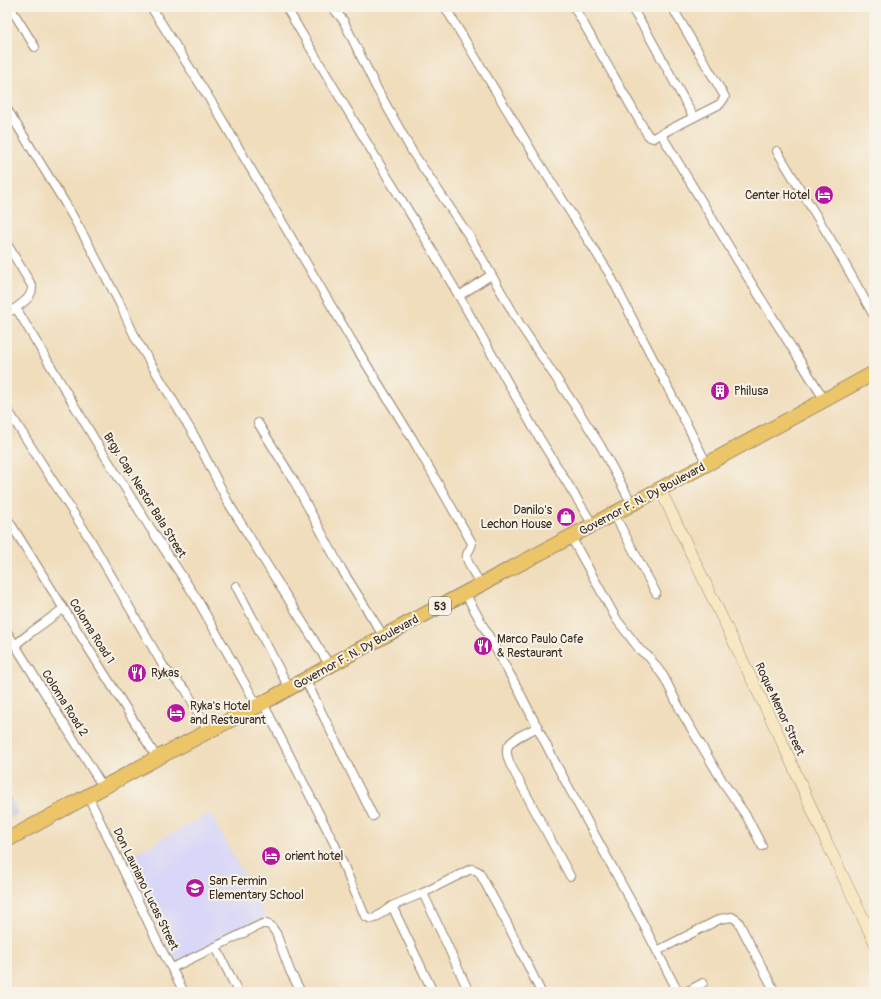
<svg xmlns="http://www.w3.org/2000/svg" width="881" height="999" font-family="Pangolin,sans-serif">
<style>
.built{fill:#d9d7f7}
.industrial{fill:#c0c2dd}
.lines{fill:none;stroke-linecap:round;stroke-linejoin:round}
.street-casing{stroke:#96846d;stroke-width:10}
.secondary-casing{stroke:#96846d;stroke-width:12}
.highway-casing{stroke:#96846d;stroke-width:16}
.street{stroke:#fff;stroke-width:8}
.secondary{stroke:#f7e8c3;stroke-width:11}
.highway{stroke:#ecc569;stroke-width:14}
.labels{text-anchor:middle;stroke-width:4;stroke-linejoin:round;paint-order:stroke}
.shield{fill:#f7f3e8;stroke:#73665b;stroke-width:1}
.shield-label{font-size:11px;font-weight:bold;fill:#3b2a1e}
.poi-label{font-size:12px;fill:#3b2a1e;stroke:#f7f3e8;text-anchor:start}
.street-label{font-size:12px;fill:#3b2a1e;stroke:#f7f3e8}
</style>
<rect width="100%" height="100%" fill="#f7f3e8"/>
<filter id="ink" filterUnits="userSpaceOnUse"><feTurbulence type="fractalNoise" baseFrequency=".025" numOctaves="2"/><feDisplacementMap in="SourceGraphic" scale="8" xChannelSelector="R" yChannelSelector="G"/><feConvolveMatrix kernelMatrix="1 2 1 2 8 2 1 2 1" color-interpolation-filters="sRGB"/></filter>
<filter id="wash" filterUnits="userSpaceOnUse"><feTurbulence type="fractalNoise" baseFrequency=".012" numOctaves="4" result="noise"/><feDisplacementMap in="SourceGraphic" scale="16" xChannelSelector="R" yChannelSelector="G"/><feGaussianBlur stdDeviation="0.9" result="paint"/><feColorMatrix in="noise" values="0 0 0 0 0 0 0 0 0 0 0 0 0 0 0 0 0 1.4 0 .05"/><feComposite in="paint" operator="in"/></filter>
<g filter="url(#wash)">
<rect width="100%" height="100%" fill="#f0ddbc"/>
<polygon class="built" points="210,813 267,918 176,963 125,859"/>
<polygon class="industrial" points="7,791 19,814 7,820"/>
</g>
<g filter="url(#ink)">
<g class="lines">
<defs>
<g id="street">
<polyline points="10,7 35,47"/>
<path d="M151,7l63,99 138,235 60,97 60,105c0,5 -4,7 -5,12 -2,6 11,24 14,30"/>
<polyline points="286,7 388,178 421,231 459,296 491,275"/>
<polyline points="332,7 343,20 376,87 413,153 471,239 519,323 579,412 600,445 632,504"/>
<polyline points="445,7 536,158 609,273 707,464"/>
<polyline points="574,7 647,134 650,137 653,138 720,104 725,97 672,7"/>
<polyline points="631,7 648,34 693,116"/>
<polyline points="7,109 65,203 89,245 120,304 136,339 195,437 229,504 330,666"/>
<polyline points="661,134 745,273 824,399"/>
<polyline points="777,151 836,248 874,316"/>
<path d="M7,244l25,42c1,10 -8,16 -16,22"/>
<polyline points="459,296 534,429 593,525"/>
<polyline points="7,313 16,308 95,440 149,526 197,599 257,705"/>
<polyline points="7,409 90,539 165,669 186,690 208,731"/>
<polyline points="258,423 294,481 339,565 384,637"/>
<polyline points="614,514 656,593"/>
<polyline points="7,518 157,758"/>
<polyline points="571,537 617,620 640,650 649,657 664,677 682,713 723,782 747,817 762,846"/>
<polyline points="236,586 289,688"/>
<polyline points="465,593 519,691 557,766 638,914 678,992"/>
<polyline points="7,632 103,787"/>
<polyline points="15,645 30,633 63,609"/>
<polyline points="305,679 373,816"/>
<polyline points="263,703 335,845 365,916 371,919 375,918 392,906 423,893 469,992"/>
<path d="M538,727c-9,5 -28,11 -31,22 -1,5 1,10 3,15l60,112"/>
<polyline points="88,796 157,941 184,992"/>
<polyline points="423,893 471,869 475,870 479,872 507,923 541,992"/>
<polyline points="392,906 433,992"/>
<polyline points="216,947 238,992"/>
<polyline points="657,951 720,919 732,917 738,921 775,992"/>
<polyline points="172,968 262,924 267,924 271,926 276,933 290,971 301,992"/>
<polyline points="686,992 703,983"/>
</g>
<polyline id="secondary" points="660,489 783,744 827,843 874,941"/>
<polyline id="highway" points="7,840 157,758 263,703 358,650 707,464 874,373"/>
</defs>
<use href="#street" class="street-casing"/>
<use href="#secondary" class="secondary-casing"/>
<use href="#highway" class="highway-casing"/>
<use href="#street" class="street"/>
<use href="#secondary" class="secondary"/>
<use href="#highway" class="highway"/>
</g>
</g>
<defs>
<symbol id="hotel-disc" viewBox="-11 -11 22 22"><circle r="9.5" fill="#b5179e" stroke="#f7f3e8"/><path d="M-6-4.5h1.5V1H6V5H4.5V3h-9V5H-6ZM-4 0a1.8 1.8 0 1 1 3.6 0ZM.5 0V-2.5h3Q6-2.5 6 0Z" fill="#fff"/></symbol>
<symbol id="building-disc" viewBox="-11 -11 22 22"><circle r="9.5" fill="#b5179e" stroke="#f7f3e8"/><path d="M-4-6H4V6H1V3H-1V6H-4ZM-2.5-4.3h1.7v1.8h-1.7ZM.8-4.3h1.7v1.8H.8ZM-2.5-1h1.7V.8h-1.7ZM.8-1h1.7V.8H.8Z" fill="#fff"/></symbol>
<symbol id="shop-disc" viewBox="-11 -11 22 22"><circle r="9.5" fill="#b5179e" stroke="#f7f3e8"/><path d="M-5-2.5h2.3a2.7 3.5 0 0 1 5.4 0H5L5.5 6h-11ZM-1.5-2.5h3a1.5 2.3 0 0 0-3 0Z" fill="#fff"/></symbol>
<symbol id="restaurant-disc" viewBox="-11 -11 22 22"><circle r="9.5" fill="#b5179e" stroke="#f7f3e8"/><path d="M-5-6h1v4h1v-4h1v4h1v-4h1v5L-1.5 .5V6h-2V.5L-5-1ZM5-6V6H3V1.5H1.5Q1.5-4 5-6Z" fill="#fff"/></symbol>
<symbol id="school-disc" viewBox="-11 -11 22 22"><circle r="9.5" fill="#b5179e" stroke="#f7f3e8"/><path d="M0-5L7-2L0 1L-7-2ZM-4 1L0 2.5L4 1V4Q0 6-4 4Z" fill="#fff"/></symbol>
</defs>
<g fill-rule="evenodd">
<use href="#hotel-disc" x="813" y="184" width="22" height="22"/>
<use href="#building-disc" x="709" y="380" width="22" height="22"/>
<use href="#shop-disc" x="555" y="506" width="22" height="22"/>
<use href="#restaurant-disc" x="472" y="635" width="22" height="22"/>
<use href="#restaurant-disc" x="126" y="662" width="22" height="22"/>
<use href="#hotel-disc" x="165" y="702" width="22" height="22"/>
<use href="#hotel-disc" x="260" y="845" width="22" height="22"/>
<use href="#school-disc" x="184" y="877" width="22" height="22"/>
</g>
<g class="labels">
<rect class="shield" x="429" y="597" width="22" height="18" rx="3"/>
<g class="shield-label">
<text x="440" y="610">53</text>
</g>
<g class="poi-label">
<text x="810" y="199" text-anchor="end">Center Hotel</text>
<text x="734" y="395">Philusa</text>
<text x="552" y="514" text-anchor="end">Danilo's<tspan x="552" dy="14">Lechon House</tspan></text>
<text x="497" y="643">Marco Paulo Cafe<tspan x="497" dy="14">&amp; Restaurant</tspan></text>
<text x="151" y="677">Rykas</text>
<text x="190" y="710">Ryka's Hotel<tspan x="190" dy="14">and Restaurant</tspan></text>
<text x="285" y="860">orient hotel</text>
<text x="209" y="885">San Fermin<tspan x="209" dy="14">Elementary School</tspan></text>
</g>
<g class="street-label">
<text transform="translate(145 495) rotate(58)" y="4">Brgy. Cap. Nestor Bala Street</text>
<text transform="translate(642 499) rotate(-28)" y="4">Governor F. N. Dy Boulevard</text>
<text transform="translate(92 631) rotate(58)" y="4">Coloma Road 1</text>
<text transform="translate(356 652) rotate(-29)" y="4">Governor F. N. Dy Boulevard</text>
<text transform="translate(65 703) rotate(58)" y="4">Coloma Road 2</text>
<text transform="translate(780 709) rotate(65)" y="4">Roque Menor Street</text>
<text transform="translate(146 889) rotate(64)" y="4">Don Lauriano Lucas Street</text>
</g>
</g>
<rect width="881" height="999" fill="none" stroke="#f7f3e8" stroke-width="24"/>
</svg>
